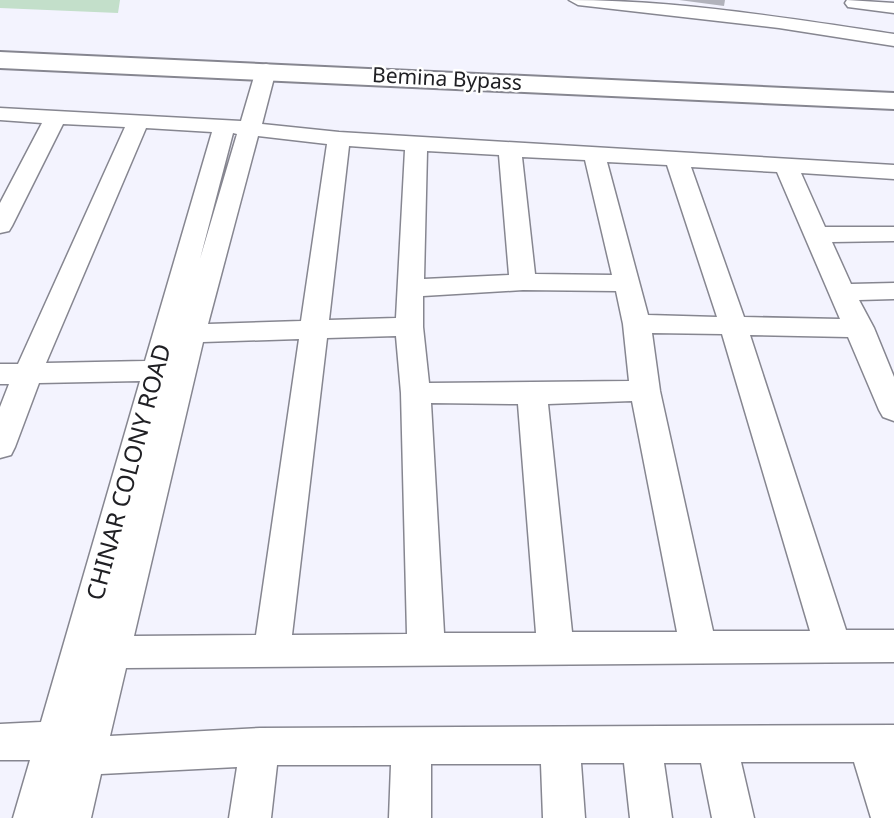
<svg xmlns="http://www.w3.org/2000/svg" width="894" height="818" font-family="'Noto Sans',sans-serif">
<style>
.green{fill:#c3dfca}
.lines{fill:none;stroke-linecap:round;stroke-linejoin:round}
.minor-casing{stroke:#868690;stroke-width:3}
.highway-casing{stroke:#868690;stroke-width:4}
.minor{fill:#fff;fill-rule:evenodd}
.highway{fill:#fff;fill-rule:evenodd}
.wall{fill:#b1b2bb}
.labels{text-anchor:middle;stroke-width:5;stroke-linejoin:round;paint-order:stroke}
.far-street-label{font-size:21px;fill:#202024;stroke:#fff}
.street-label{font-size:24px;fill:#202024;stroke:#fff}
</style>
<rect width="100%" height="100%" fill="#f3f3fe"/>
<polygon class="green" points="0,0 120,0 118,13 0,8"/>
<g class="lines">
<defs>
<g id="minor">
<path d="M569,0c109,0 217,18 325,34v12l-115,-18 -201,-23z"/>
<polygon points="847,0 894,3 894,13 848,7 845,3"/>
<path d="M266,64l7,2 3,4 -14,54 77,8 555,33v14l-93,-6 24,54h69v14l-62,1 19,42 43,-1v16l-35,1 15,28 20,49v44l-11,-4 -4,-7 -31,-73 -98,-2 96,295h48v32l-768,6 -16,68 150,-8 634,-3v93h-23l-17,-56h-113l13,56h-42l-11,-55h-37l8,55h-42l-6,-55h-43l4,55h-42l-2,-54h-110v54h-42l2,-53h-114l-6,53h-42l8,-51 -136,7 -10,44h-78l17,-58h-30v-36l41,-2 99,-341 -101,2 -24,64 -4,8 -11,3v-51l9,-23h-9v-20h18l107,-237 -62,-3 -51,102 -3,5 -9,2v-30l42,-80 -42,-3v-12l241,13 15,-51 3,-4zM146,128l66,4 -67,229 -99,2zM233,133l4,1 -37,125zM258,136l69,8 -26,177 -93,3zM349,146l56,4 -9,168 -67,2zM427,151l72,4 10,120 -85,4zM522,157l63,3 27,115 -77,-1zM607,162l60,3 50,152 -69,-2zM691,167l86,5 63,147 -96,-2zM523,290l93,1 7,33 6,57 -200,2 -6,-56v-31zM652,333l70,1 88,297h-97l-53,-240zM396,336l5,57 6,241 -115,1 35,-297zM299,339l-43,296 -122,1 69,-294zM632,401l45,231h-105l-24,-228zM431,403l87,1 18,229h-92z"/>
</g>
<polygon id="highway" points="0,52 894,93 894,109 0,68"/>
</defs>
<use href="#minor" class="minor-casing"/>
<use href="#highway" class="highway-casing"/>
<use href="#minor" class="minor"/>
<use href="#highway" class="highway"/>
</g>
<polygon class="wall" points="679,0 725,0 724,6"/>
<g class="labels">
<g class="far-street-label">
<text transform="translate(447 79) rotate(3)" y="7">Bemina Bypass</text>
</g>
<g class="street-label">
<text transform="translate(129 472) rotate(-75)" y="8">CHINAR COLONY ROAD</text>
</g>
</g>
</svg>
